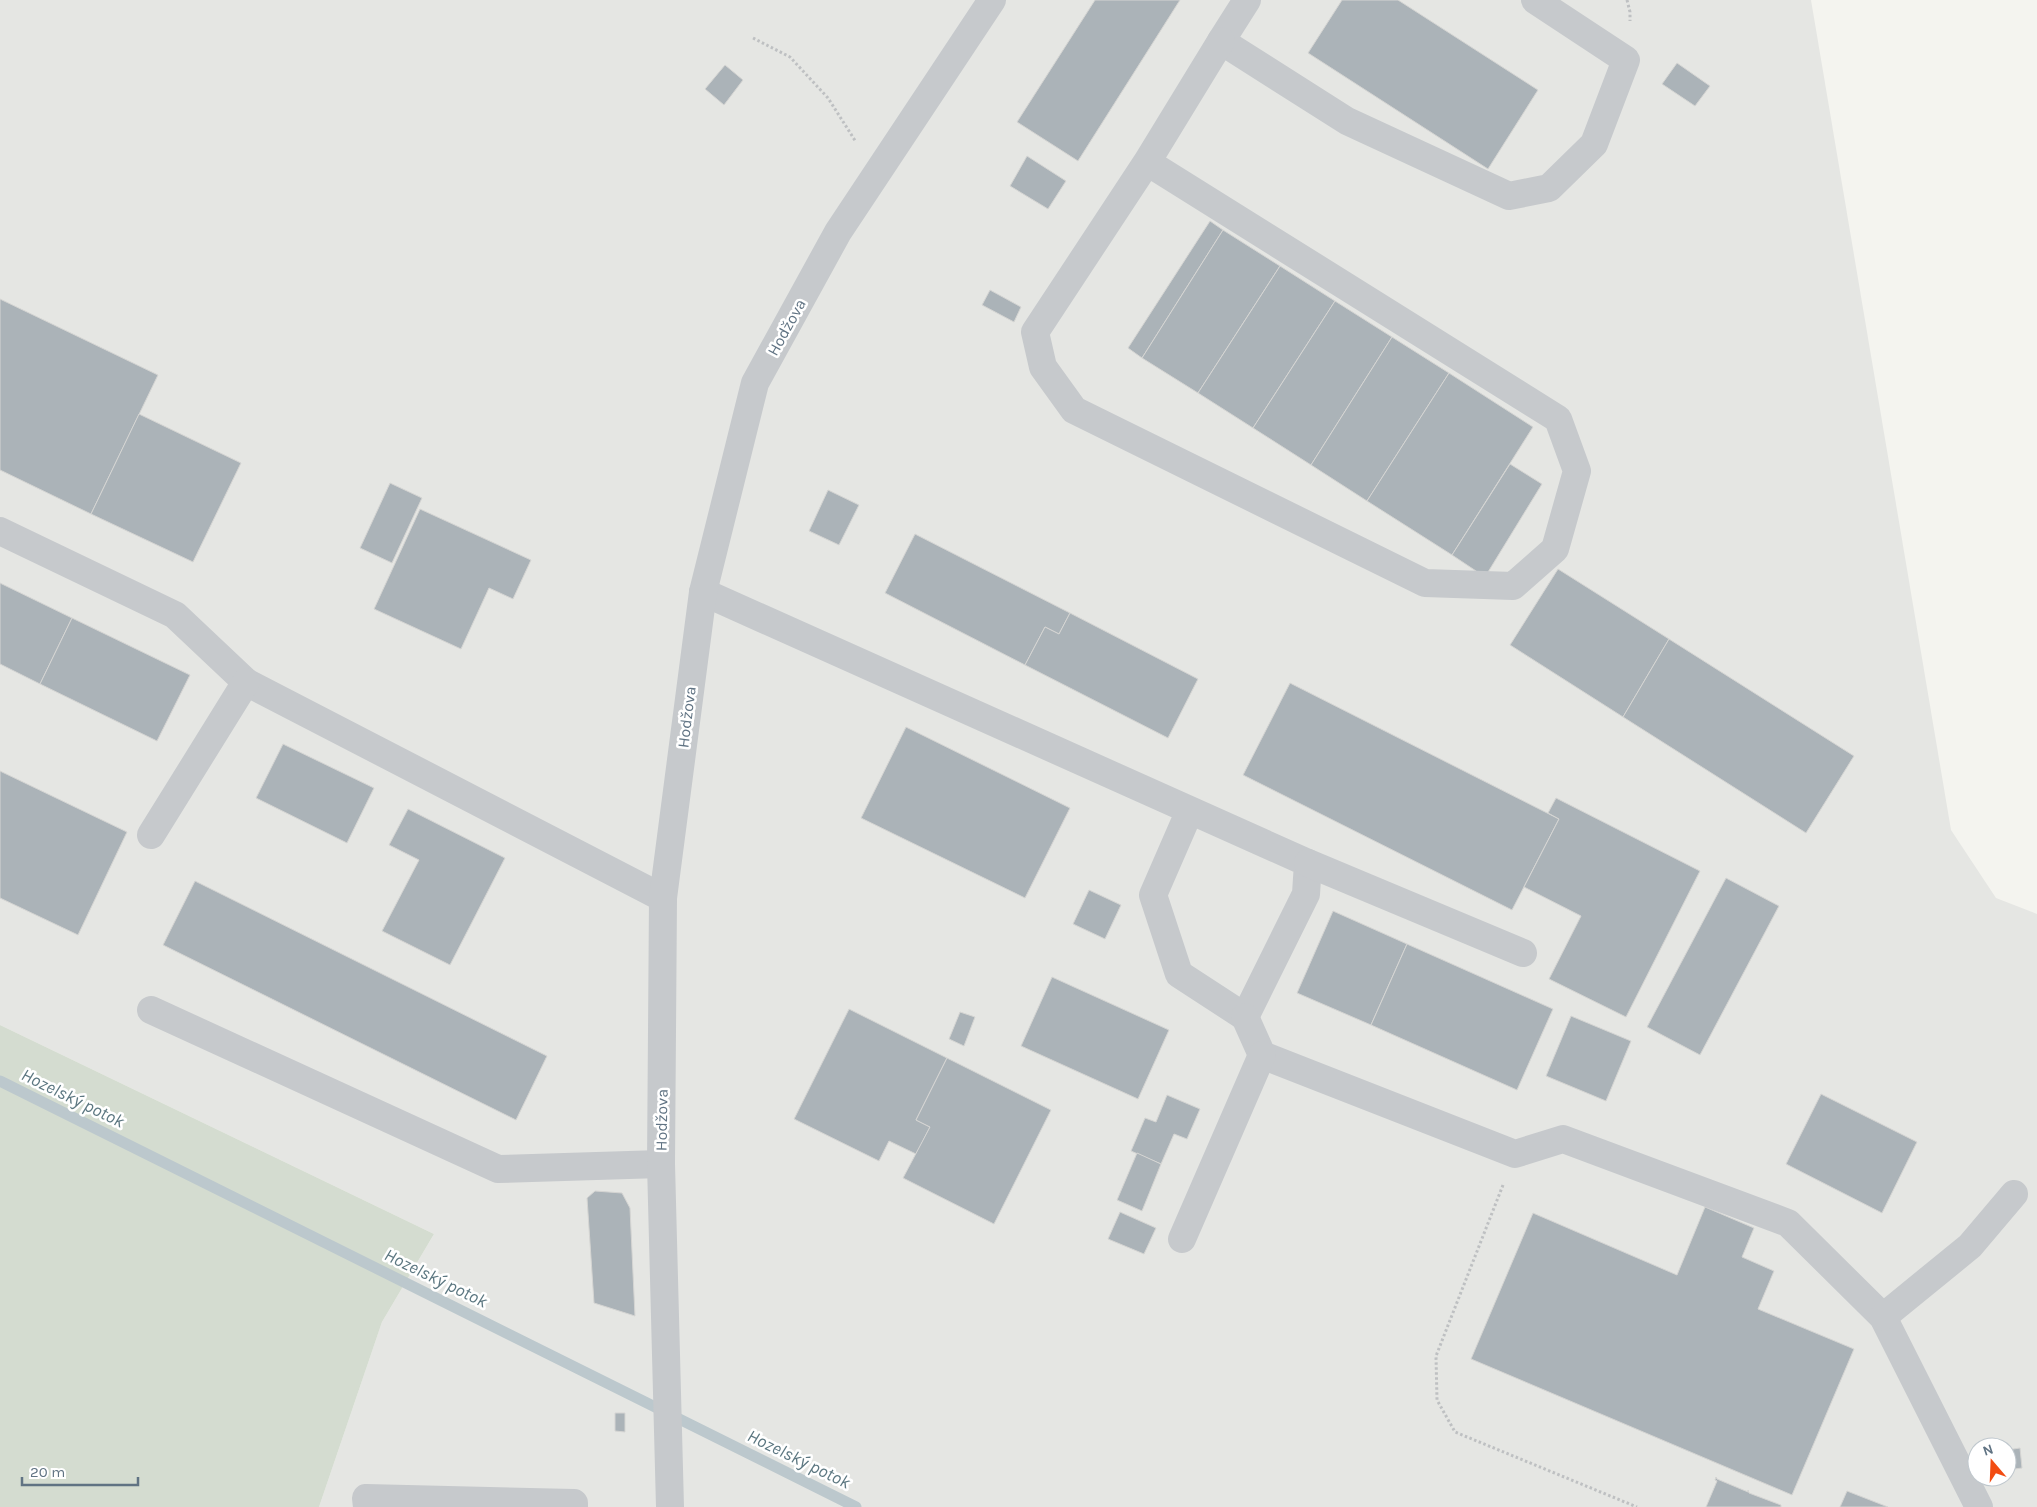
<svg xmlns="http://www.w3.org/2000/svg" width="2037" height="1507" font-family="Karla,sans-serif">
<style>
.built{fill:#e5e6e3;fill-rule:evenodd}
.green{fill:#d4dcd0}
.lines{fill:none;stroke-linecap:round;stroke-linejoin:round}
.stream{stroke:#bcc8cd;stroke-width:11}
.building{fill:#abb3b8;stroke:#d5d5d3}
.path{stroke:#bec0c2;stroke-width:3;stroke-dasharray:2.5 2.5;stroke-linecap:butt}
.minor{stroke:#c6c9cc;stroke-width:28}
.labels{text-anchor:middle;stroke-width:5;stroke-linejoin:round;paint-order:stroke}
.street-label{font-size:16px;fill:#607383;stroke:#fff}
.water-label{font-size:18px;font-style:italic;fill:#5c7781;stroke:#fff}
</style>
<rect width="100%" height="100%" fill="#f4f4ef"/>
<path class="built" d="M0,0h1811l140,830 45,68 41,16v593h-1718l63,-185 52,-88 -434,-209zM1977,1447h30v30h-30z"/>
<polygon class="green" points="0,1025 434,1234 382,1322 319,1507 0,1507"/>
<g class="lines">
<polyline class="stream" points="0,1081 856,1507"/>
</g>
<g class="building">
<polygon points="1095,0 1180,0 1078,161 1017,122"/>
<polygon points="1342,0 1398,0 1538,90 1488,169 1308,53"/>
<polygon points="1677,63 1710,86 1695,106 1662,84"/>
<polygon points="725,65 743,80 724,105 705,89"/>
<polygon points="1027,156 1066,181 1048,209 1010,186"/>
<polygon points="1210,221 1223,230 1142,358 1128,348"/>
<polygon points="1223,230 1280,266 1198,393 1142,358"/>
<polygon points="1280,266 1335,301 1253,428 1198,393"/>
<polygon points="990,290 1021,307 1014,322 982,305"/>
<polygon points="0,299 158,375 91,514 0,470"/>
<polygon points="1335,301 1392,337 1311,465 1253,428"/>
<polygon points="1392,337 1449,373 1367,501 1311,465"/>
<polygon points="1449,373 1533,427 1452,555 1367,501"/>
<polygon points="139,414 241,463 193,562 91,514"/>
<polygon points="1510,464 1542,484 1485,577 1452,555"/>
<polygon points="390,483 422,498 392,563 360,548"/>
<polygon points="828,490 859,505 839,545 809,531"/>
<polygon points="420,509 531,560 513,599 489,588 461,649 374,609"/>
<polygon points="915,534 1070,613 1059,634 1045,627 1025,665 885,593"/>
<polygon points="1558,569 1669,639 1623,717 1510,645"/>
<polygon points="0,583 72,618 40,684 0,664"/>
<polygon points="1070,613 1198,679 1168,738 1025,665 1045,627 1059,634"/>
<polygon points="72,618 190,675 157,741 40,684"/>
<polygon points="1669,639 1854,756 1806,833 1623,717"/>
<polygon points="1290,683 1559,819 1512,910 1243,775"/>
<polygon points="906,727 1070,808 1025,898 861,818"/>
<polygon points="283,744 374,788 347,843 256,798"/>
<polygon points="0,771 127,832 78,935 0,898"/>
<polygon points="1556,798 1700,871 1626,1017 1549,979 1581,916 1524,887 1559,819 1548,813"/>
<polygon points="408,809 505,858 450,965 382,931 419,860 389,845"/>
<polygon points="1726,878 1779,906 1700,1055 1647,1027"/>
<polygon points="195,881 547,1056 516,1120 163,945"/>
<polygon points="1089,890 1121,905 1105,939 1073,924"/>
<polygon points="1333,911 1407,944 1371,1025 1297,993"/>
<polygon points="1407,944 1553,1009 1517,1090 1371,1025"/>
<polygon points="1052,977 1169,1030 1138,1099 1021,1046"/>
<polygon points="849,1009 947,1058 916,1120 930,1127 916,1154 889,1141 879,1161 794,1119"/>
<polygon points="960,1012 975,1017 964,1046 949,1039"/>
<polygon points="1571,1016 1631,1041 1606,1101 1546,1076"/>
<polygon points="947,1058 1051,1110 994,1224 903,1178 930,1127 916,1120"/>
<polygon points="1821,1094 1917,1142 1882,1213 1786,1164"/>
<polygon points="1167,1095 1200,1109 1187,1139 1174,1134 1161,1164 1131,1151 1145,1118 1156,1122"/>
<polygon points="1137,1153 1161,1164 1142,1211 1117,1200"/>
<polygon points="595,1191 622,1193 630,1208 635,1316 594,1303 587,1198"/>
<polygon points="1705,1207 1754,1228 1742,1257 1774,1271 1758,1309 1854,1349 1792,1495 1471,1359 1533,1213 1677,1275"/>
<polygon points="1120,1212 1156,1228 1144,1254 1108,1239"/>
<polygon points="615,1413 625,1413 625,1432 615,1431"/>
<polygon points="2020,1448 2022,1468 2007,1470 2007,1450"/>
<polygon points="1716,1477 1717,1479 1748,1492 1748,1490 1749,1493 1781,1505 1781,1507 1706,1507 1717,1481 1715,1480"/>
<polygon points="1847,1491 1888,1507 1840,1507"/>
</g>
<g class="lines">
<g class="path">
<polyline points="1627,0 1630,12 1630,21"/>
<polyline points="753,38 790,57 828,98 856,142"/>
<polyline points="1503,1185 1436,1356 1437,1400 1455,1432 1637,1507"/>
</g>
<g class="minor">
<polyline points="1247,0 1221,41 1347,121 1509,196 1549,188 1594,144 1626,60 1535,0"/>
<polyline points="1147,162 1035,332 1043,367 1074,410 1425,583 1513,586 1555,549 1577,471 1558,419 1147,162 1221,41"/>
<polyline points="0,531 175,615 246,682 663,898"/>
<polyline points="703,592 1308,863 1306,894 1245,1017 1179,974 1153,895 1190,810"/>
<polyline points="151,835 246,682"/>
<polyline points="1308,863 1523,953"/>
<polyline points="151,1010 498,1169 661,1164"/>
<polyline points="1245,1017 1262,1055 1515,1154 1563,1139 1788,1223 1883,1317 1979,1507"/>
<polyline points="1182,1239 1262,1055"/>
<polyline points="1883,1317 1970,1246 2014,1194"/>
<polyline points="367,1507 366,1498 574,1503 574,1507"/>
<polyline points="670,1507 661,1164 663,898 703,592 755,383 838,232 992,0"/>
</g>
</g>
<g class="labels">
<g class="street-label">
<text transform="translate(786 327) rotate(-61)" y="6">Hodžova</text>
<text transform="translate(686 717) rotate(-83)" y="6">Hodžova</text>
<text transform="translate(661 1120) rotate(-89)" y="6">Hodžova</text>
</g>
<g class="water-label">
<text transform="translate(73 1098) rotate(26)" y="6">Hozelský potok</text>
<text transform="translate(436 1278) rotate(26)" y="6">Hozelský potok</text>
<text transform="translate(799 1459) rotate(26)" y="6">Hozelský potok</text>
</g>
</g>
<g transform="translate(1992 1462) rotate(341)"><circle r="24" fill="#ffffff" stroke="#bfc7cd"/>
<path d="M0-4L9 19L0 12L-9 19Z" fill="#f24c12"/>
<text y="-8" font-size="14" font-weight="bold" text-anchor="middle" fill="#607383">N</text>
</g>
<path d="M22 1477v8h116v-8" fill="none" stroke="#607383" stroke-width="2.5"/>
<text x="30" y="1477" font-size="15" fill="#607383" stroke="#ffffff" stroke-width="4" paint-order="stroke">20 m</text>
</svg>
